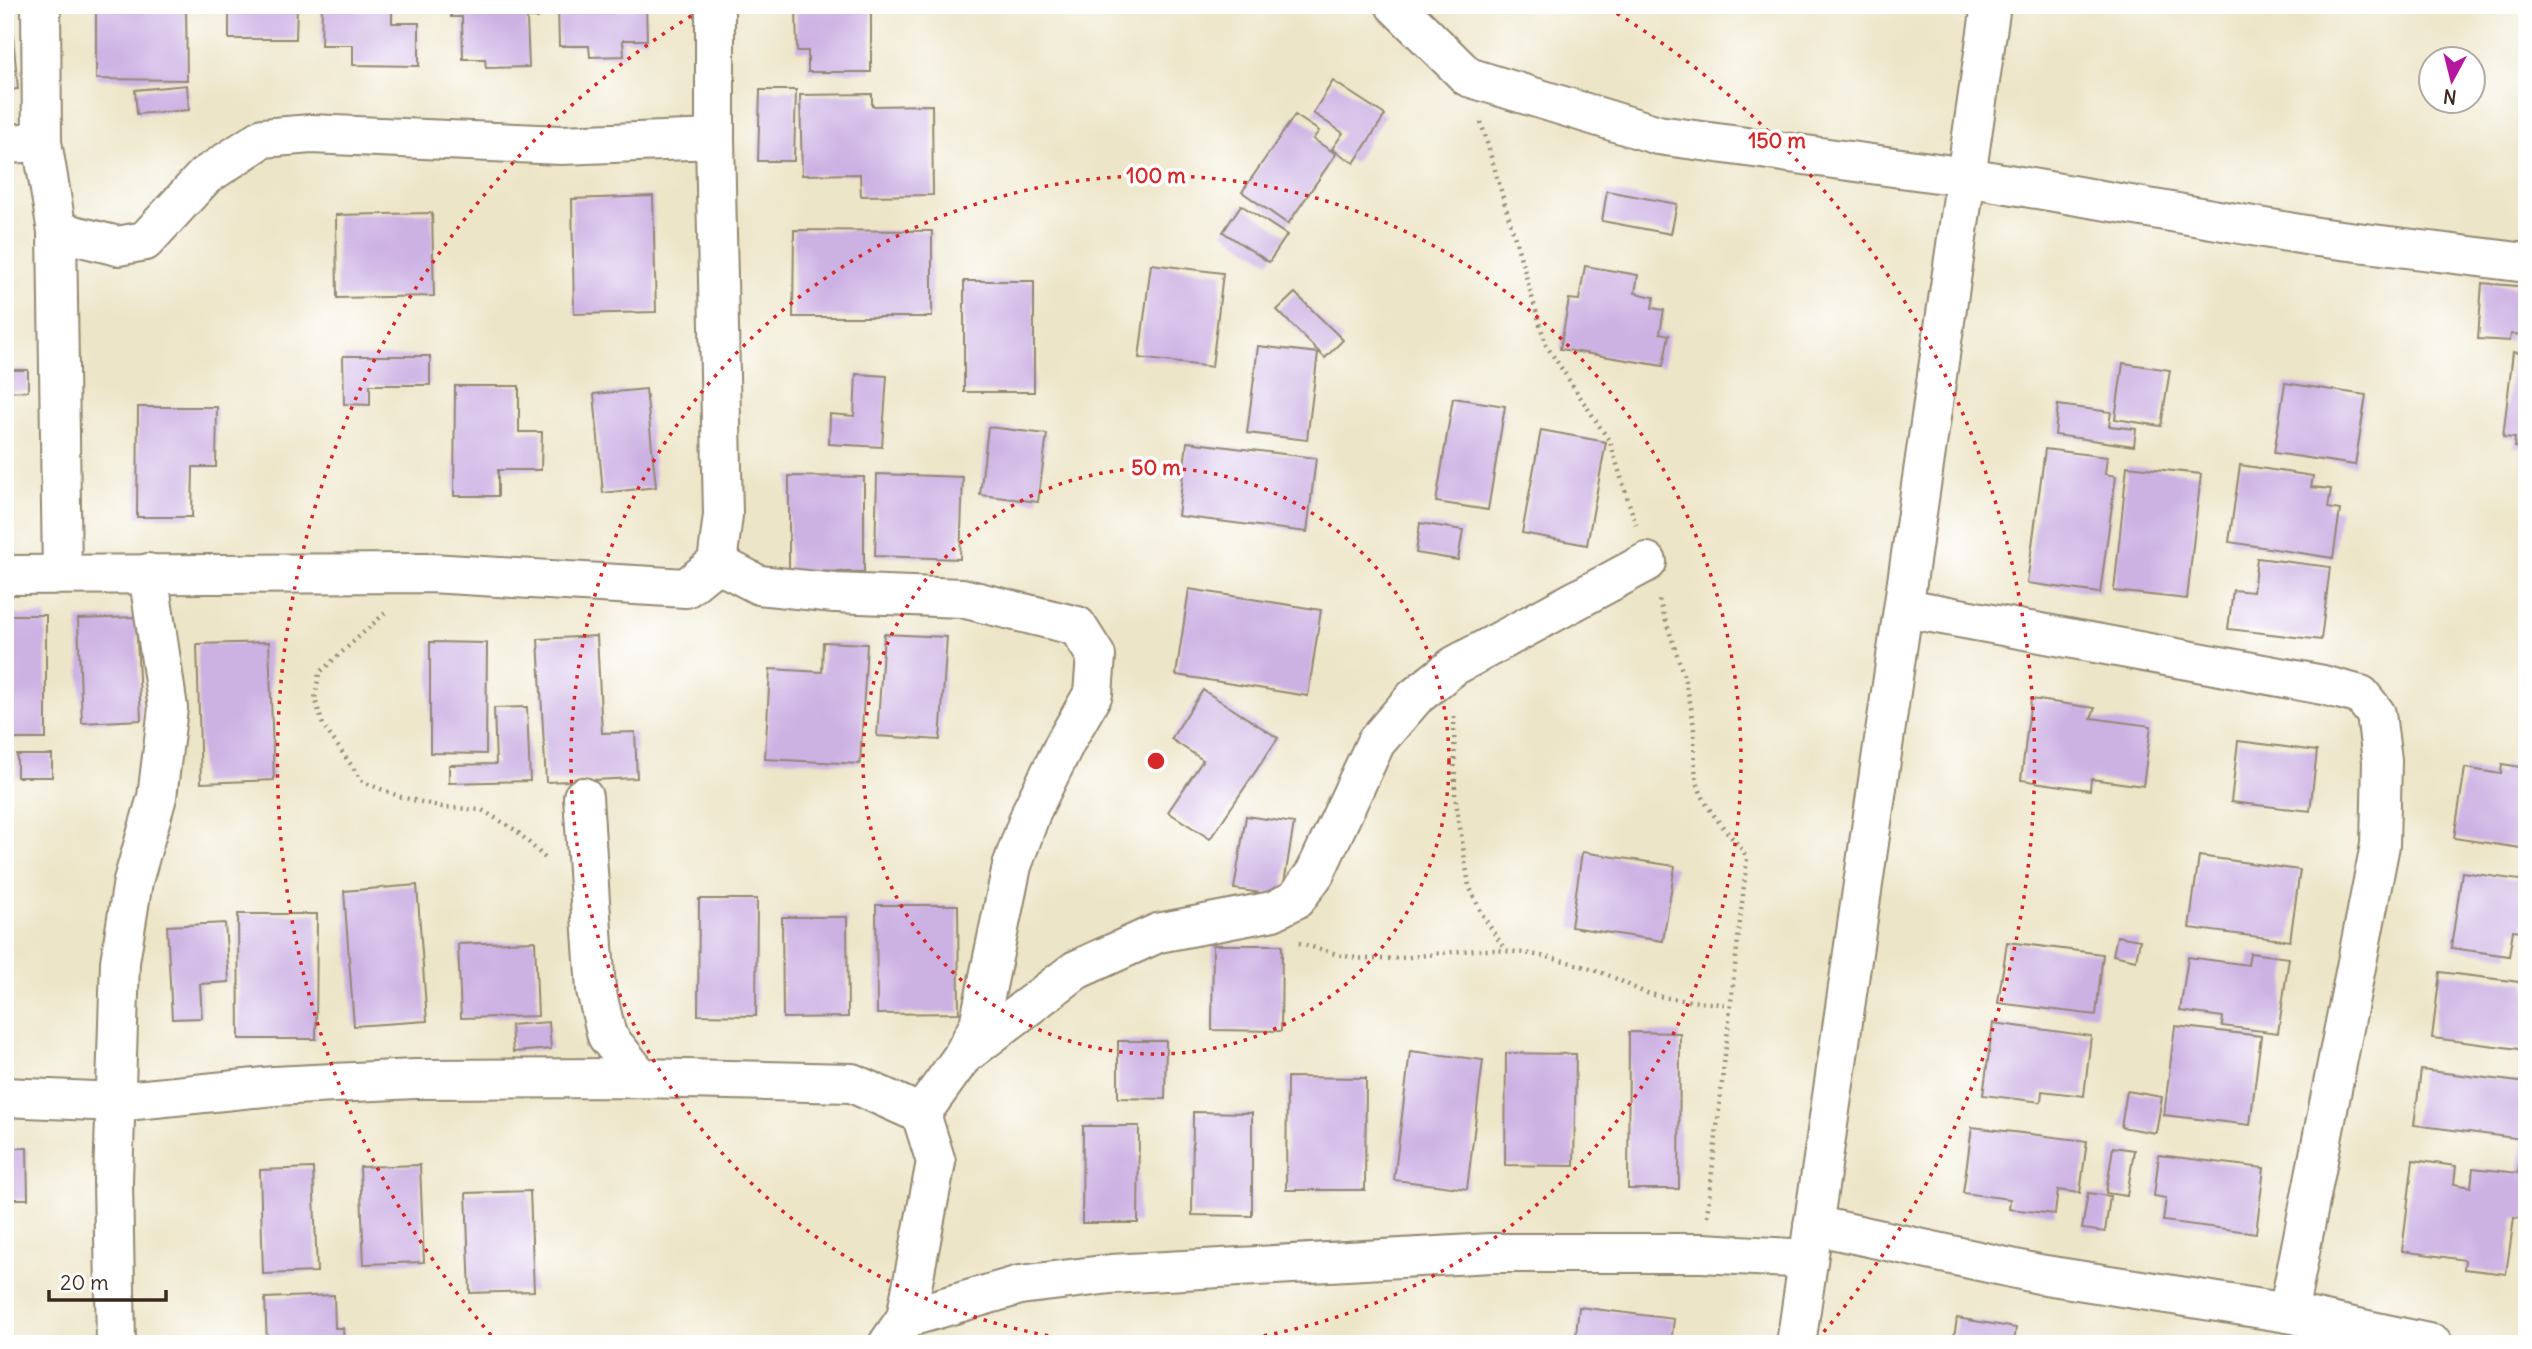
<svg xmlns="http://www.w3.org/2000/svg" width="2532" height="1349" font-family="Delius,sans-serif">
<style>
.building{fill:#ccb1e3}
.lines{fill:none;stroke-linecap:round;stroke-linejoin:round}
.minor-casing{stroke:#948872;stroke-width:42}
.path{stroke:#948872;stroke-width:4.5;stroke-dasharray:2 5;stroke-linecap:butt}
.minor{stroke:#fff;stroke-width:38}
.ring{fill:none;stroke:#d62828;stroke-width:3.5;stroke-dasharray:3.5 7}
.centre{fill:#d62828;stroke:#fff;stroke-width:3.5}
.ring-label{font-size:21px;text-anchor:middle;font-weight:bold;fill:#d62828;stroke:#fff;stroke-width:7;stroke-linejoin:round;paint-order:stroke}
</style>
<rect width="100%" height="100%" fill="#fff"/>
<filter id="ink" filterUnits="userSpaceOnUse"><feTurbulence type="fractalNoise" baseFrequency=".0143" numOctaves="2"/><feDisplacementMap in="SourceGraphic" scale="14" xChannelSelector="R" yChannelSelector="G"/><feConvolveMatrix kernelMatrix="1 2 1 2 8 2 1 2 1" color-interpolation-filters="sRGB"/></filter>
<filter id="wash" filterUnits="userSpaceOnUse"><feTurbulence type="fractalNoise" baseFrequency=".00686" numOctaves="4" result="noise"/><feDisplacementMap in="SourceGraphic" scale="28" xChannelSelector="R" yChannelSelector="G"/><feGaussianBlur stdDeviation="1.57" result="paint"/><feColorMatrix in="noise" values="0 0 0 0 0 0 0 0 0 0 0 0 0 0 0 0 0 1.4 0 .05"/><feComposite in="paint" operator="in"/></filter>
<g filter="url(#wash)">
<rect width="100%" height="100%" fill="#ede5c7"/>
<g id="blocks">
<g class="building">
<polygon points="5,5 10,5 18,89 5,90"/>
<polygon points="96,5 186,5 187,80 96,79"/>
<polygon points="229,5 297,5 296,39 229,39"/>
<polygon points="322,5 392,5 392,23 419,23 419,66 353,65 353,45 321,45"/>
<polygon points="451,5 538,5 538,18 527,18 529,67 486,68 485,59 463,59 462,17 451,17"/>
<polygon points="558,5 646,5 647,40 623,40 624,56 590,57 589,46 559,46"/>
<polygon points="871,5 871,72 808,72 808,51 797,51 796,6"/>
<polygon points="1333,81 1385,115 1354,163 1332,149 1343,133 1313,113"/>
<polygon points="187,85 189,110 137,114 135,90"/>
<polygon points="760,90 796,90 794,161 758,161"/>
<polygon points="872,94 872,106 932,105 933,195 861,196 860,174 802,175 800,95"/>
<polygon points="1295,115 1319,131 1313,139 1336,154 1288,224 1242,192"/>
<polygon points="1607,191 1677,204 1671,234 1602,221"/>
<polygon points="653,196 656,312 574,314 572,199"/>
<polygon points="1241,205 1287,235 1269,262 1223,232"/>
<polygon points="432,213 434,296 337,298 336,215"/>
<polygon points="794,230 932,231 932,317 793,317"/>
<polygon points="1151,264 1223,273 1212,367 1139,358"/>
<polygon points="1585,266 1638,275 1635,293 1654,297 1652,308 1664,310 1660,333 1669,335 1663,366 1560,349 1569,299 1579,300"/>
<rect x="964" y="281" width="70" height="111"/>
<polygon points="2482,283 2527,287 2527,335 2511,334 2510,341 2478,339"/>
<polygon points="1295,293 1343,340 1325,358 1277,310"/>
<polygon points="1258,346 1318,353 1307,440 1247,433"/>
<polygon points="2513,352 2527,354 2527,448 2514,447 2515,438 2503,437"/>
<polygon points="343,356 430,356 430,385 370,385 370,405 344,404"/>
<polygon points="2123,363 2170,370 2161,426 2115,419"/>
<polygon points="5,370 28,370 28,391 5,392"/>
<polygon points="856,374 887,376 882,447 829,444 830,414 854,416"/>
<polygon points="2285,383 2366,395 2355,465 2274,453"/>
<polygon points="455,386 519,386 519,432 542,432 541,470 498,470 498,496 454,496"/>
<polygon points="646,389 656,487 603,493 594,394"/>
<polygon points="1453,398 1505,406 1488,510 1436,502"/>
<polygon points="2058,405 2111,412 2109,426 2136,429 2134,446 2055,435"/>
<polygon points="138,407 217,407 216,467 193,467 192,517 137,517"/>
<polygon points="988,427 1047,434 1038,502 980,495"/>
<polygon points="1541,430 1606,442 1587,545 1522,533"/>
<polygon points="1187,442 1316,458 1307,532 1178,516"/>
<polygon points="2045,449 2107,457 2105,474 2116,476 2100,593 2027,583"/>
<polygon points="2240,465 2313,476 2311,487 2331,489 2328,508 2340,510 2333,558 2229,542"/>
<polygon points="2127,466 2201,474 2187,599 2114,591"/>
<polygon points="877,474 963,477 960,559 875,556"/>
<polygon points="789,476 864,477 864,572 789,571"/>
<polygon points="1420,523 1463,530 1458,560 1416,553"/>
<polygon points="2257,558 2330,567 2321,640 2228,629 2233,590 2253,592"/>
<polygon points="1189,589 1321,610 1308,696 1176,675"/>
<polygon points="5,615 46,615 46,739 10,739 10,749 5,749"/>
<polygon points="136,617 141,720 82,723 78,619"/>
<polygon points="884,634 947,637 940,740 877,736"/>
<polygon points="597,636 602,733 635,732 637,778 546,782 538,639"/>
<polygon points="269,642 274,780 201,783 197,644"/>
<polygon points="430,642 487,643 486,754 430,753"/>
<polygon points="823,642 867,644 860,764 765,759 770,669 822,672"/>
<polygon points="1203,690 1278,738 1210,839 1168,812 1203,760 1171,739"/>
<polygon points="2031,699 2095,708 2091,718 2151,726 2143,786 2091,779 2090,790 2021,780"/>
<polygon points="527,707 530,781 449,783 449,765 496,764 494,708"/>
<polygon points="2238,741 2317,751 2310,811 2231,802"/>
<rect x="17" y="755" width="35" height="22"/>
<polygon points="2502,764 2527,768 2527,849 2454,838 2465,768 2501,774"/>
<polygon points="1246,816 1294,823 1282,896 1234,889"/>
<polygon points="1582,852 1675,866 1663,941 1571,927"/>
<polygon points="2199,856 2300,870 2290,941 2189,928"/>
<polygon points="2462,872 2527,881 2527,921 2524,921 2522,931 2513,930 2509,956 2451,948"/>
<polygon points="417,885 427,1021 354,1026 344,891"/>
<polygon points="699,899 757,899 756,1016 698,1015"/>
<polygon points="876,905 958,905 959,1013 877,1014"/>
<polygon points="238,914 317,914 316,1039 239,1039"/>
<polygon points="782,917 847,917 848,1017 783,1018"/>
<polygon points="225,923 229,982 200,984 202,1018 172,1019 167,926"/>
<polygon points="2117,936 2140,940 2136,960 2113,955"/>
<polygon points="535,941 538,1016 461,1018 458,944"/>
<polygon points="2007,942 2103,954 2096,1015 1998,1003"/>
<polygon points="1213,945 1282,945 1281,1031 1212,1030"/>
<polygon points="2250,953 2289,958 2278,1033 2222,1026 2223,1017 2180,1011 2188,957 2248,965"/>
<polygon points="2440,972 2527,983 2527,1050 2432,1038"/>
<polygon points="549,1022 551,1049 513,1052 511,1025"/>
<polygon points="1993,1023 2091,1036 2084,1096 2042,1091 2041,1102 1983,1095"/>
<polygon points="2175,1026 2261,1036 2250,1125 2164,1115"/>
<polygon points="1629,1032 1680,1033 1679,1189 1628,1189"/>
<polygon points="1118,1041 1166,1041 1165,1099 1118,1098"/>
<polygon points="1410,1051 1483,1060 1467,1189 1394,1180"/>
<polygon points="1506,1053 1576,1054 1574,1166 1505,1165"/>
<polygon points="2421,1070 2527,1083 2527,1219 2514,1218 2506,1274 2464,1269 2465,1260 2402,1251 2413,1160 2456,1166 2454,1184 2471,1187 2473,1168 2518,1173 2523,1139 2414,1125"/>
<polygon points="1287,1077 1366,1078 1365,1190 1286,1190"/>
<polygon points="2127,1091 2162,1097 2156,1133 2121,1127"/>
<polygon points="1193,1112 1252,1113 1252,1216 1192,1215"/>
<polygon points="1083,1126 1139,1126 1138,1223 1082,1223"/>
<polygon points="1972,1127 2087,1141 2080,1193 2058,1190 2055,1214 2009,1209 2010,1199 1963,1193"/>
<polygon points="2113,1147 2134,1150 2127,1196 2106,1193"/>
<polygon points="5,1148 27,1148 28,1199 5,1199"/>
<polygon points="2159,1155 2264,1168 2256,1233 2163,1221 2166,1198 2154,1196"/>
<polygon points="420,1165 424,1262 364,1264 360,1167"/>
<polygon points="313,1168 317,1272 263,1274 260,1170"/>
<polygon points="530,1191 534,1291 470,1293 466,1193"/>
<polygon points="2088,1193 2110,1196 2105,1232 2082,1229"/>
<polygon points="334,1295 335,1328 343,1328 344,1344 267,1344 265,1298"/>
<polygon points="1579,1307 1674,1319 1671,1344 1575,1344"/>
<polygon points="1957,1318 2016,1328 2014,1344 1953,1344"/>
<polygon points="1435,1335 1436,1344 1348,1344 1348,1342"/>
</g>
</g>
</g>
<g filter="url(#ink)">
<use href="#blocks" fill-opacity="0" stroke="#948872" stroke-width="2"/>
<g class="lines">
<defs>
<g id="minor">
<polyline points="41,5 42,142 57,231 62,574"/>
<polyline points="1395,5 1468,77 1658,135 1967,177 2317,237 2527,263"/>
<polyline points="5,144 42,142"/>
<polyline points="57,231 118,246 145,241 205,176 263,138 311,134 561,145 715,139"/>
<polyline points="717,563 759,585 835,593 962,598 1077,626 1096,656 1093,694 1066,741 1032,810 1012,866 979,1025 962,1057 921,1114"/>
<polyline points="5,575 430,573 686,588 717,563 723,515 715,139 715,5"/>
<polyline points="1905,608 2323,685 2361,695 2376,714 2382,761 2380,845 2288,1313"/>
<polyline points="583,797 596,990 607,1036 641,1078"/>
<polyline points="964,1055 1076,970 1158,933 1273,911 1296,899 1315,873 1376,742 1415,697 1454,666 1647,562"/>
<polyline points="5,1097 116,1102 274,1086 415,1079 641,1078 852,1083 921,1114 936,1162 906,1318 888,1344"/>
<polyline points="1813,1225 2039,1274 2288,1313 2433,1344"/>
<polyline points="906,1318 1020,1285 1111,1274 1491,1253 1703,1253 1808,1259"/>
<polyline points="116,1344 113,1181 120,962 133,881 157,797 168,708 148,573"/>
<polyline points="1796,1344 1991,5"/>
</g>
</defs>
<use href="#minor" class="minor-casing"/>
<g class="path">
<polyline points="1481,122 1546,345 1610,442 1636,525"/>
<path d="M1659,600c12,39 29,80 34,120 3,22 -1,44 5,65 8,26 30,47 46,67l3,7 -40,357"/>
<polyline points="385,613 319,673 315,699 323,725 363,782 401,797 442,807 482,810 517,831 547,860"/>
<polyline points="1454,716 1455,795 1469,886 1482,914 1505,950"/>
<path d="M1299,943c24,7 48,16 73,16 45,1 89,-13 134,-8 33,3 68,11 99,23 17,6 31,17 49,21 24,6 50,7 75,10"/>
</g>
<use href="#minor" class="minor"/>
</g>
</g>
<g class="ring">
<circle cx="1156" cy="761" r="293"/>
<path d="M1100 1343A585 585 0 1 1 1212 1343"/>
<path d="M498 1343A878 878 0 0 1 704 8M1608 8A878 878 0 0 1 1814 1343"/>
</g>
<circle cx="1156" cy="761" r="10" class="centre"/>
<g class="ring-label">
<text x="1777" y="148">150 m</text>
<text x="1156" y="183">100 m</text>
<text x="1156" y="475">50 m</text>
</g>
<rect width="2532" height="1349" fill="none" stroke="#fff" stroke-width="28"/>
<g transform="translate(2452 80) rotate(187)"><circle r="33" fill="#ffffff" stroke="#b1aaa5" stroke-width="2"/>
<path d="M0-5L12 26L0 18L-12 26Z" fill="#b5179e"/>
<text y="-10" font-size="19" font-weight="bold" text-anchor="middle" fill="#3b2a1e">N</text>
</g>
<path d="M49 1290v10h117v-10" fill="none" stroke="#3b2a1e" stroke-width="3.5"/>
<text x="60" y="1290" font-size="21" fill="#3b2a1e" stroke="#ffffff" stroke-width="5" paint-order="stroke">20 m</text>
</svg>
